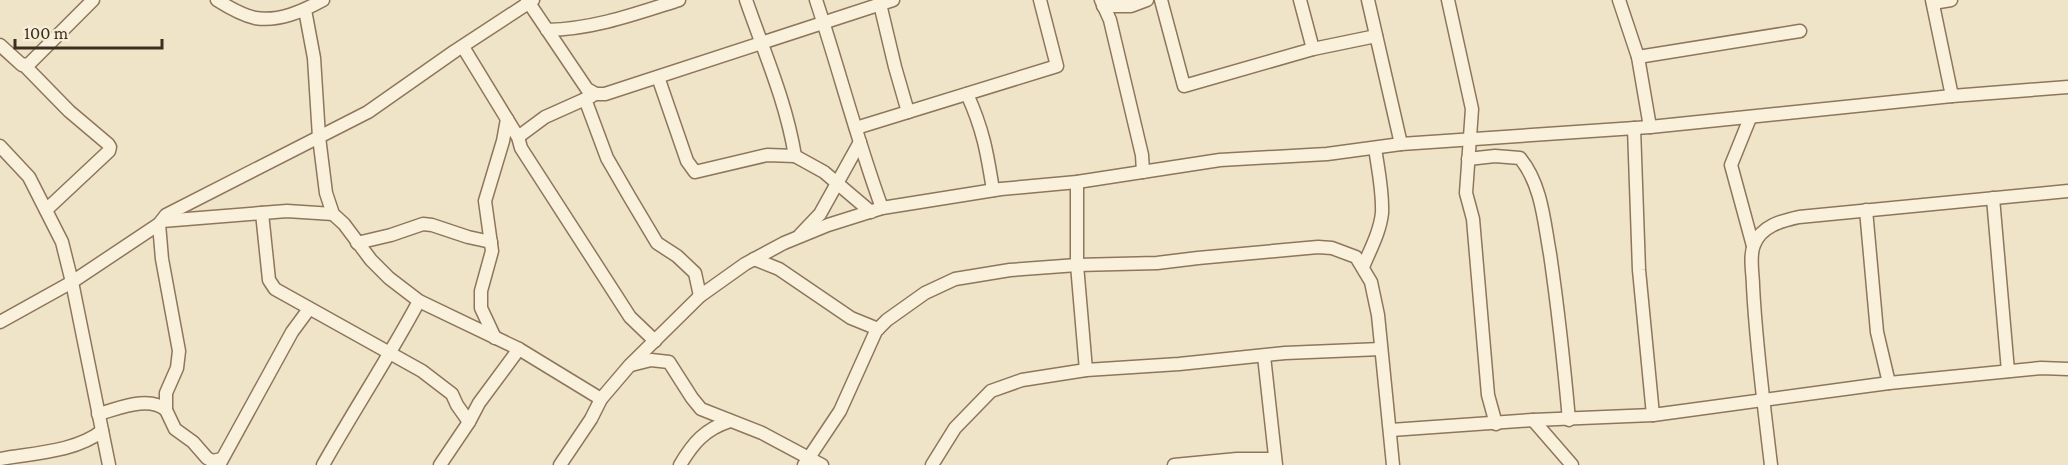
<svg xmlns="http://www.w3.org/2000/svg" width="2068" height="465" font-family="'Crimson Pro',serif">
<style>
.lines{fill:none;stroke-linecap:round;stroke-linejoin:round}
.minor-casing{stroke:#8d765c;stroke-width:15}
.minor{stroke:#faf1dc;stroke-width:12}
</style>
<rect width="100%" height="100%" fill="#f0e4c8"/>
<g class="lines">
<defs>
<g id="minor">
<path d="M217,0c11,7 25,15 38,18 24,4 48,-7 68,-18"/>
<polyline points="527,0 587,89 596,94 605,94 893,0"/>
<path d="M746,0c18,52 40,101 49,156l29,16 47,40"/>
<path d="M816,0c23,69 41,140 66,208"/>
<polyline points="1101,0 1110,20 1142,155 1143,172"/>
<polyline points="1161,0 1184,86 1313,49 1376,36"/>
<polyline points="1300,0 1313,49"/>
<polyline points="1368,0 1401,144"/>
<polyline points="1448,0 1472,109 1466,193 1473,219 1488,395 1496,424"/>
<polyline points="1619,0 1638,57 1650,127"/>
<polyline points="1932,0 1952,96"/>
<polyline points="1933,3 1951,0"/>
<polyline points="880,4 895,67 908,112"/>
<polyline points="1103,6 1131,6 1147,0"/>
<polyline points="305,10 314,58 319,137 326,193 333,214 344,224 371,260 389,278 419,301 519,349 601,399"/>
<path d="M547,30c47,-1 88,-16 132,-30"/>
<polyline points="0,45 22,65 29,64 93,0"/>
<polyline points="463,47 518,137 521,148 630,317 655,341"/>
<polyline points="1638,57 1800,31"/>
<polyline points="25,66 69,111 108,144 110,147 109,151 46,210"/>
<polyline points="658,77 687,161 695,172 767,155 795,156"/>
<path d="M967,94c16,35 20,58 26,96"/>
<polyline points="585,99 607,158 629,196 657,243 677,256 695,273 700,296"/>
<polyline points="1750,118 1731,165 1753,246"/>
<polyline points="856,128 1057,66 1040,0"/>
<polyline points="1634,128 1639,270 1653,415"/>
<polyline points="518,137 545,117 592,96"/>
<polyline points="0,146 29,177 62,242 72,282 109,465"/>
<path d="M1468,159l27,-3 25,2c22,27 24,64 30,96 8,55 14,110 19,166"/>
<polyline points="1077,182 1077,265 1086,370"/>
<polyline points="1993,198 2008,371"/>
<polyline points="1866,210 1877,332 1889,383"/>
<polyline points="262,213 269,280 275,289 422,371 452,394 457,405 469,422"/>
<polyline points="162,221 287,211 333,214"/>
<polyline points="159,224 162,259 179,351 177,368 166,393 166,410 175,429 193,442 207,458 212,461 222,459"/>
<polyline points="800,235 820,214 860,142"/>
<polyline points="357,243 391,235 423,224 432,225 468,237 491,242"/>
<polyline points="754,259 779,269 851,318 878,329"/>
<path d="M1363,267c7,-17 17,-35 19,-54 1,-22 -4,-44 -7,-65"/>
<polyline points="0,322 72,282 159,224 166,215 368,112 455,51 533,0"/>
<polyline points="495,338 481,308 481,291 492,251 485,201 503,141 507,119"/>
<polyline points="1264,356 1276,465"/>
<polyline points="631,365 651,360 669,362 692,398 701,409 762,433 822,465"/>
<path d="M98,414c20,-5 50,-19 68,-4"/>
<polyline points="1533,420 1572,465"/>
<polyline points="1391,430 1533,420 1653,415 1889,383 2041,368 2068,369"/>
<path d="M0,459c33,-6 75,-7 102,-28"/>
<polyline points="219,465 292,332 309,309"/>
<path d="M323,465c31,-55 66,-108 96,-164"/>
<polyline points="440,465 469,422 479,403 519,349"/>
<polyline points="560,465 591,419 601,399 630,365 700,296 745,264 784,243 828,225 882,208 1001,189 1077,182 1220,160 1327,154 1401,144 1650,127 1952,96 2068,87"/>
<path d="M680,465c13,-22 25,-36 50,-44"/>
<polyline points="804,465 840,411 876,331 887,320 925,293 955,279 1010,270 1077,265 1157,263 1198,258 1318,247 1332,248 1356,257 1371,282 1378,315 1393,465"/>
<polyline points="932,465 955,428 991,391 1022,380 1086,370 1179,364 1285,353 1381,349"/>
<polyline points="1174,465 1237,459 1275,459"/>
<path d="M1771,465c-7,-59 -15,-119 -18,-179 0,-12 -4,-30 1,-41 7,-19 27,-24 45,-28l269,-26"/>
</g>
</defs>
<use href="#minor" class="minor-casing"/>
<use href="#minor" class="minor"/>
</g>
<path d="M15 39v9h147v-9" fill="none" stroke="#3d2e20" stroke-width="3"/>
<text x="24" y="39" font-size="18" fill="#3d2e20" stroke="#f7eed8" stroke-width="4.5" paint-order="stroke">100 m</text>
</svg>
